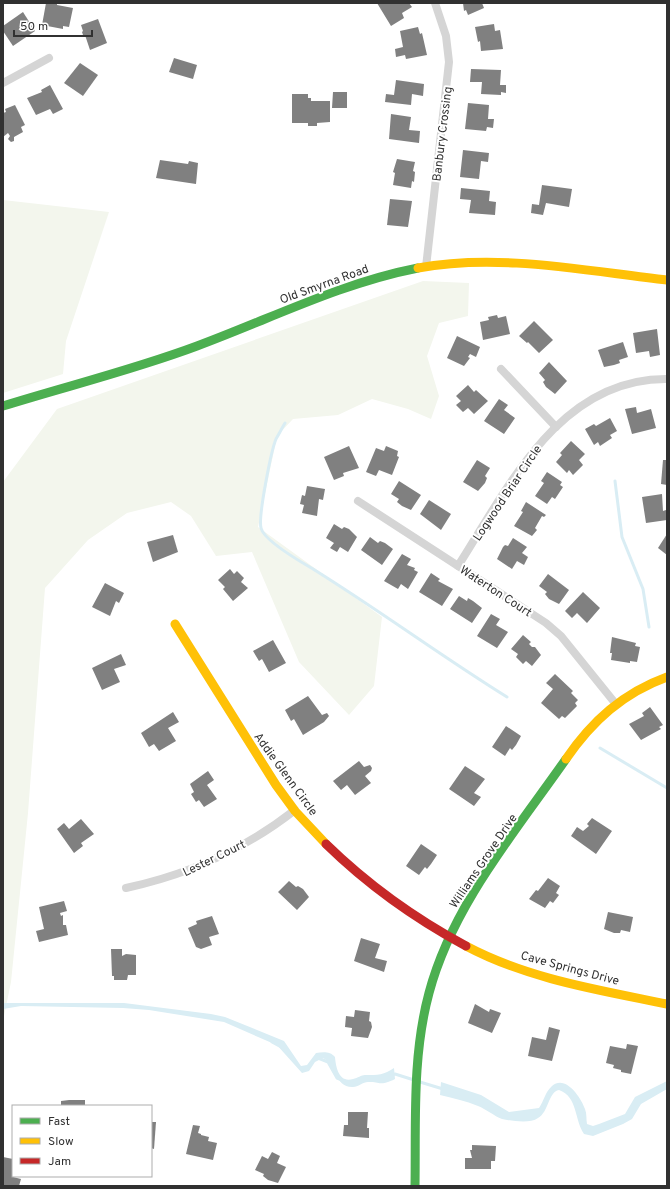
<svg xmlns="http://www.w3.org/2000/svg" width="670" height="1189" font-family="Overpass,sans-serif">
<style>
.green{fill:#f3f6ed}
.water{fill:#d9edf4}
.lines{fill:none;stroke-linecap:round;stroke-linejoin:round}
.stream{stroke:#d9edf4;stroke-width:3}
.building{fill:#808080}
.street{stroke:#d5d5d5;stroke-width:8}
.fast{stroke:#4caf50;stroke-width:9}
.slow{stroke:#ffc107;stroke-width:9}
.jam{stroke:#c62828;stroke-width:9}
.labels{text-anchor:middle;stroke-width:4;stroke-linejoin:round;paint-order:stroke}
.street-label{font-size:12px;fill:#313131;stroke:#fff}
</style>
<rect width="100%" height="100%" fill="#fff"/>
<g class="green">
<polygon points="3,200 109,212 66,341 63,374 3,393"/>
<polygon points="423,281 469,283 468,316 439,323 427,356 439,396 431,419 408,409 372,399 338,415 293,419 277,436 258,527 382,617 374,686 349,715 299,662 252,552 216,556 191,516 171,502 127,513 88,540 45,588 28,813 11,982 3,1021 3,482 57,409"/>
</g>
<g class="water">
<path d="M3,1003h121l87,11 14,3 59,24 17,25 6,-1 9,-12c7,-1 14,-2 19,4 1,11 4,26 18,22 5,-1 8,-4 12,-4 13,0 19,0 29,-7l1,11c-16,8 -14,2 -27,3 -5,0 -10,5 -15,5 -18,1 -18,-24 -30,-29l-8,4 -6,9 -7,2 -26,-29 -4,-1 -48,-21 -75,-12 -26,-2 -102,-2 -18,3z"/>
<path d="M667,1081v8l-26,15 -9,15 -9,5 -30,12 -9,-2c-10,-15 -6,-37 -25,-44 -11,2 -10,22 -21,28 -8,6 -26,3 -36,1 -8,-3 -16,-10 -24,-13 -12,-5 -26,-8 -38,-11l1,-13 40,13 28,17 30,-4c5,-7 6,-16 13,-22 13,-12 29,11 33,23 2,5 1,10 2,15l6,2 6,-2 26,-10 10,-17z"/>
</g>
<g class="lines">
<g class="stream">
<path d="M285,423c-3,5 -6,11 -9,16 -5,12 -18,78 -15,89 3,13 40,34 52,41 66,41 128,87 194,128"/>
<polyline points="615,481 622,537 643,589 649,627"/>
<polyline points="600,748 667,788"/>
<polyline points="272,1042 283,1048"/>
<polyline points="318,1058 328,1062 337,1078 342,1080"/>
<polyline points="391,1075 395,1074 414,1080"/>
<polyline points="420,1082 443,1089"/>
</g>
</g>
<g class="building">
<polygon points="46,3 57,3 57,5 73,8 69,27 63,26 63,29 42,25"/>
<polygon points="377,3 409,3 412,7 402,13 404,18 391,26"/>
<polygon points="463,3 482,3 484,8 468,15 466,10 464,11"/>
<polygon points="23,12 35,31 13,46 3,31 3,26"/>
<polygon points="98,19 107,43 90,50 85,35 83,35 82,32 83,31 81,25"/>
<polygon points="494,24 495,31 500,30 503,49 481,51 480,41 478,42 475,27"/>
<polygon points="418,27 420,34 422,33 427,55 406,59 405,55 396,57 395,49 403,47 400,31"/>
<polygon points="174,58 197,65 193,79 169,72"/>
<polygon points="80,63 98,75 83,96 64,83"/>
<polygon points="471,69 501,70 500,85 506,85 506,93 501,92 501,95 481,94 482,82 470,82"/>
<polygon points="396,80 424,84 423,96 412,94 411,105 385,102 386,94 394,95"/>
<polygon points="50,85 63,109 53,114 50,109 36,115 27,98 42,92 41,90"/>
<polygon points="333,92 347,92 347,108 332,108"/>
<polygon points="292,94 308,94 308,98 311,98 311,101 330,101 330,122 317,123 317,126 308,126 308,123 292,123"/>
<polygon points="468,103 489,105 488,119 494,119 493,128 487,127 486,131 465,129"/>
<polygon points="15,105 25,125 21,127 23,132 14,137 14,141 11,142 8,139 10,136 8,133 3,137 3,113 6,112 5,109"/>
<polygon points="391,114 411,117 409,130 420,131 419,143 389,139"/>
<polygon points="463,150 489,153 488,162 481,161 479,179 460,177"/>
<polygon points="397,159 415,162 413,171 415,172 414,182 412,181 411,188 393,185 395,173 393,172"/>
<polygon points="160,160 188,164 189,161 198,163 196,184 156,178"/>
<polygon points="542,185 572,189 569,207 546,203 543,215 531,213 532,204 539,205"/>
<polygon points="461,188 490,191 489,201 496,202 495,215 469,213 471,200 460,199"/>
<polygon points="390,199 412,201 408,227 387,225"/>
<polygon points="497,315 498,318 506,316 510,334 483,340 480,322 489,320 488,317"/>
<polygon points="534,321 553,340 539,353 528,342 527,343 519,336"/>
<polygon points="657,329 660,355 650,357 649,351 636,353 633,333"/>
<polygon points="457,336 480,347 476,357 470,354 468,357 470,358 464,366 447,358"/>
<polygon points="623,342 628,357 619,360 620,363 614,365 604,367 598,350"/>
<polygon points="549,362 567,381 555,394 546,387 543,382 545,380 539,373"/>
<polygon points="468,385 474,392 476,390 488,401 474,414 468,408 463,412 456,405 461,401 456,396"/>
<polygon points="499,399 508,405 504,410 515,418 504,434 484,421"/>
<polygon points="636,407 637,413 651,409 656,428 632,434 625,409"/>
<polygon points="610,418 617,431 610,435 612,438 600,446 598,442 594,445 585,429 594,424 596,426"/>
<polygon points="571,441 585,454 579,460 583,465 573,475 569,470 567,473 556,462 562,455 560,453"/>
<polygon points="349,446 359,468 343,473 344,476 334,480 324,457"/>
<polygon points="386,446 398,451 397,456 399,457 392,475 379,470 376,476 366,472 376,448 384,451"/>
<polygon points="477,460 490,468 485,476 487,478 485,483 478,491 463,482"/>
<polygon points="663,460 667,460 667,485 661,484"/>
<polygon points="547,472 562,482 560,485 563,487 555,499 552,497 547,504 535,496 544,483 541,481"/>
<polygon points="399,481 421,495 411,510 402,506 397,502 399,499 391,494"/>
<polygon points="307,486 325,489 323,500 319,499 317,516 302,513 304,505 300,504 302,495 305,496"/>
<polygon points="662,494 663,511 666,510 667,520 646,523 642,497"/>
<polygon points="429,500 451,514 441,530 420,514"/>
<polygon points="526,502 546,515 544,517 542,516 535,528 537,530 532,536 514,526 523,512 521,511"/>
<polygon points="334,524 342,529 344,527 349,529 357,537 348,552 340,547 337,552 330,548 334,543 326,538"/>
<polygon points="667,534 667,555 658,548"/>
<polygon points="173,535 178,552 153,562 147,542"/>
<polygon points="370,537 378,543 380,541 385,543 393,549 382,565 361,550"/>
<polygon points="513,538 527,547 522,553 528,557 524,565 517,561 512,569 497,559 503,547 505,545 508,546"/>
<polygon points="402,554 411,559 407,565 415,568 414,570 418,572 408,589 401,584 398,589 384,581"/>
<polygon points="230,569 234,574 237,571 244,578 241,582 248,588 233,601 223,589 225,587 218,580"/>
<polygon points="431,573 440,579 438,581 453,589 442,606 419,592"/>
<polygon points="548,574 569,590 559,604 549,599 545,594 547,592 539,586"/>
<polygon points="105,583 124,593 119,603 116,601 110,616 92,607"/>
<polygon points="583,592 600,608 587,623 577,613 572,618 565,611"/>
<polygon points="459,596 467,601 468,598 473,601 482,608 472,623 450,609"/>
<polygon points="491,614 500,619 496,625 508,632 497,648 477,636"/>
<polygon points="523,635 531,642 529,644 532,647 535,647 541,655 532,666 526,661 523,664 516,657 518,654 511,649"/>
<polygon points="612,637 636,643 635,646 640,647 637,662 630,661 630,663 611,660 612,653 610,653"/>
<polygon points="273,640 286,663 269,672 262,659 259,661 253,651"/>
<polygon points="121,654 126,665 114,669 120,682 102,690 92,668"/>
<polygon points="555,674 573,691 571,693 578,700 575,703 577,706 565,718 562,716 559,719 541,703 553,689 546,683"/>
<polygon points="308,696 322,715 327,713 329,716 324,722 303,735 294,719 291,721 285,710"/>
<polygon points="650,707 663,725 659,727 661,729 641,740 629,724 644,716 642,713"/>
<polygon points="173,712 179,722 168,728 176,741 159,751 154,744 149,747 141,733"/>
<polygon points="506,726 521,736 516,745 512,750 510,748 505,756 492,747"/>
<polygon points="359,761 364,767 370,765 372,768 371,771 365,776 371,783 355,795 347,785 341,790 333,781"/>
<polygon points="465,766 485,779 474,793 481,797 474,806 449,789"/>
<polygon points="208,771 214,780 207,785 217,799 204,807 199,800 196,802 191,794 194,792 190,784"/>
<polygon points="592,818 612,831 596,854 571,836 577,827 583,831 589,826 587,824"/>
<polygon points="81,819 94,834 81,843 83,846 74,853 57,829 64,823 69,829"/>
<polygon points="421,844 437,855 431,864 427,869 425,867 419,875 406,866"/>
<polygon points="548,878 560,886 556,893 559,895 553,903 550,901 545,908 529,899 536,890 538,891"/>
<polygon points="289,881 296,887 298,886 303,889 309,897 297,910 278,892"/>
<polygon points="64,901 67,911 60,913 61,916 63,915 63,925 66,925 68,935 39,942 36,931 44,929 39,907"/>
<polygon points="608,912 633,917 630,932 621,930 620,933 614,933 604,929"/>
<polygon points="212,916 219,934 209,937 212,945 201,949 196,947 188,928 197,924 196,921"/>
<polygon points="361,938 380,944 375,958 387,961 384,972 354,961"/>
<polygon points="111,949 122,949 122,956 126,954 136,955 136,975 128,975 127,980 114,980 114,976 112,976"/>
<polygon points="475,1004 489,1012 490,1009 501,1013 492,1033 468,1023"/>
<polygon points="355,1010 370,1012 369,1021 371,1022 372,1027 368,1038 351,1036 352,1028 345,1027 346,1016 354,1017"/>
<polygon points="549,1027 560,1030 552,1061 528,1056 532,1037 546,1040"/>
<polygon points="627,1044 638,1046 631,1074 621,1072 621,1070 613,1068 614,1065 606,1063 610,1046 626,1049"/>
<polygon points="69,1100 85,1100 85,1106 61,1106 61,1101"/>
<polygon points="348,1112 368,1112 367,1128 369,1128 369,1138 343,1136 344,1125 348,1125"/>
<polygon points="151,1122 156,1122 154,1149 151,1148"/>
<polygon points="193,1125 200,1126 198,1133 201,1134 201,1135 209,1137 208,1141 217,1143 213,1160 186,1154"/>
<polygon points="472,1145 496,1146 495,1161 491,1161 491,1169 465,1169 465,1158 472,1158 470,1150 472,1150"/>
<polygon points="272,1152 280,1156 277,1163 286,1167 278,1183 268,1180 263,1176 264,1174 255,1170 262,1156 268,1159"/>
<polygon points="3,1157 13,1159 13,1177 21,1179 19,1186 3,1186"/>
</g>
<g class="lines">
<g class="street">
<polyline points="3,83 49,58"/>
<polyline points="426,267 449,62 446,36 435,3"/>
<polyline points="501,369 556,427"/>
<polyline points="358,501 546,623 561,636 615,703"/>
<path d="M458,566c50,-78 101,-188 209,-187"/>
<path d="M126,888c61,-13 119,-39 169,-78"/>
</g>
<g class="fast">
<path d="M3,406c64,-20 130,-36 194,-60 73,-27 144,-63 221,-78"/>
<path d="M415,1186c1,-64 -3,-130 14,-193 23,-87 86,-161 137,-234"/>
</g>
<g class="slow">
<path d="M418,268c81,-15 168,3 249,12"/>
<polyline points="175,624 276,785 295,811 326,844"/>
<path d="M566,759c26,-38 57,-66 101,-82"/>
<path d="M466,946c62,33 133,44 201,58"/>
</g>
<path class="jam" d="M326,844c42,41 88,74 140,102"/>
</g>
<g class="labels">
<g class="street-label">
<text transform="translate(442 134) rotate(-83)" y="4">Banbury Crossing</text>
<text transform="translate(324 284) rotate(-20)" y="4">Old Smyrna Road</text>
<text transform="translate(507 493) rotate(-56)" y="4">Logwood Briar Circle</text>
<text transform="translate(496 591) rotate(33)" y="4">Waterton Court</text>
<text transform="translate(286 774) rotate(54)" y="4">Addie Glenn Circle</text>
<text transform="translate(214 858) rotate(-26)" y="4">Lester Court</text>
<text transform="translate(483 861) rotate(-56)" y="4">Williams Grove Drive</text>
<text transform="translate(570 968) rotate(15)" y="4">Cave Springs Drive</text>
</g>
</g>
<rect width="670" height="1189" fill="none" stroke="#313131" stroke-width="8"/>
<rect x="12" y="1105" width="140" height="72" fill="#ffffff" stroke="#adadad"/>
<rect x="20" y="1118" width="20" height="6" fill="#4caf50" stroke="#adadad"/>
<text x="48" y="1125" font-size="12" fill="#313131">Fast</text>
<rect x="20" y="1138" width="20" height="6" fill="#ffc107" stroke="#adadad"/>
<text x="48" y="1145" font-size="12" fill="#313131">Slow</text>
<rect x="20" y="1158" width="20" height="6" fill="#c62828" stroke="#adadad"/>
<text x="48" y="1165" font-size="12" fill="#313131">Jam</text>
<path d="M14 30v6h78v-6" fill="none" stroke="#313131" stroke-width="2"/>
<text x="20" y="30" font-size="12" fill="#313131" stroke="#ffffff" stroke-width="3" paint-order="stroke">50 m</text>
</svg>
